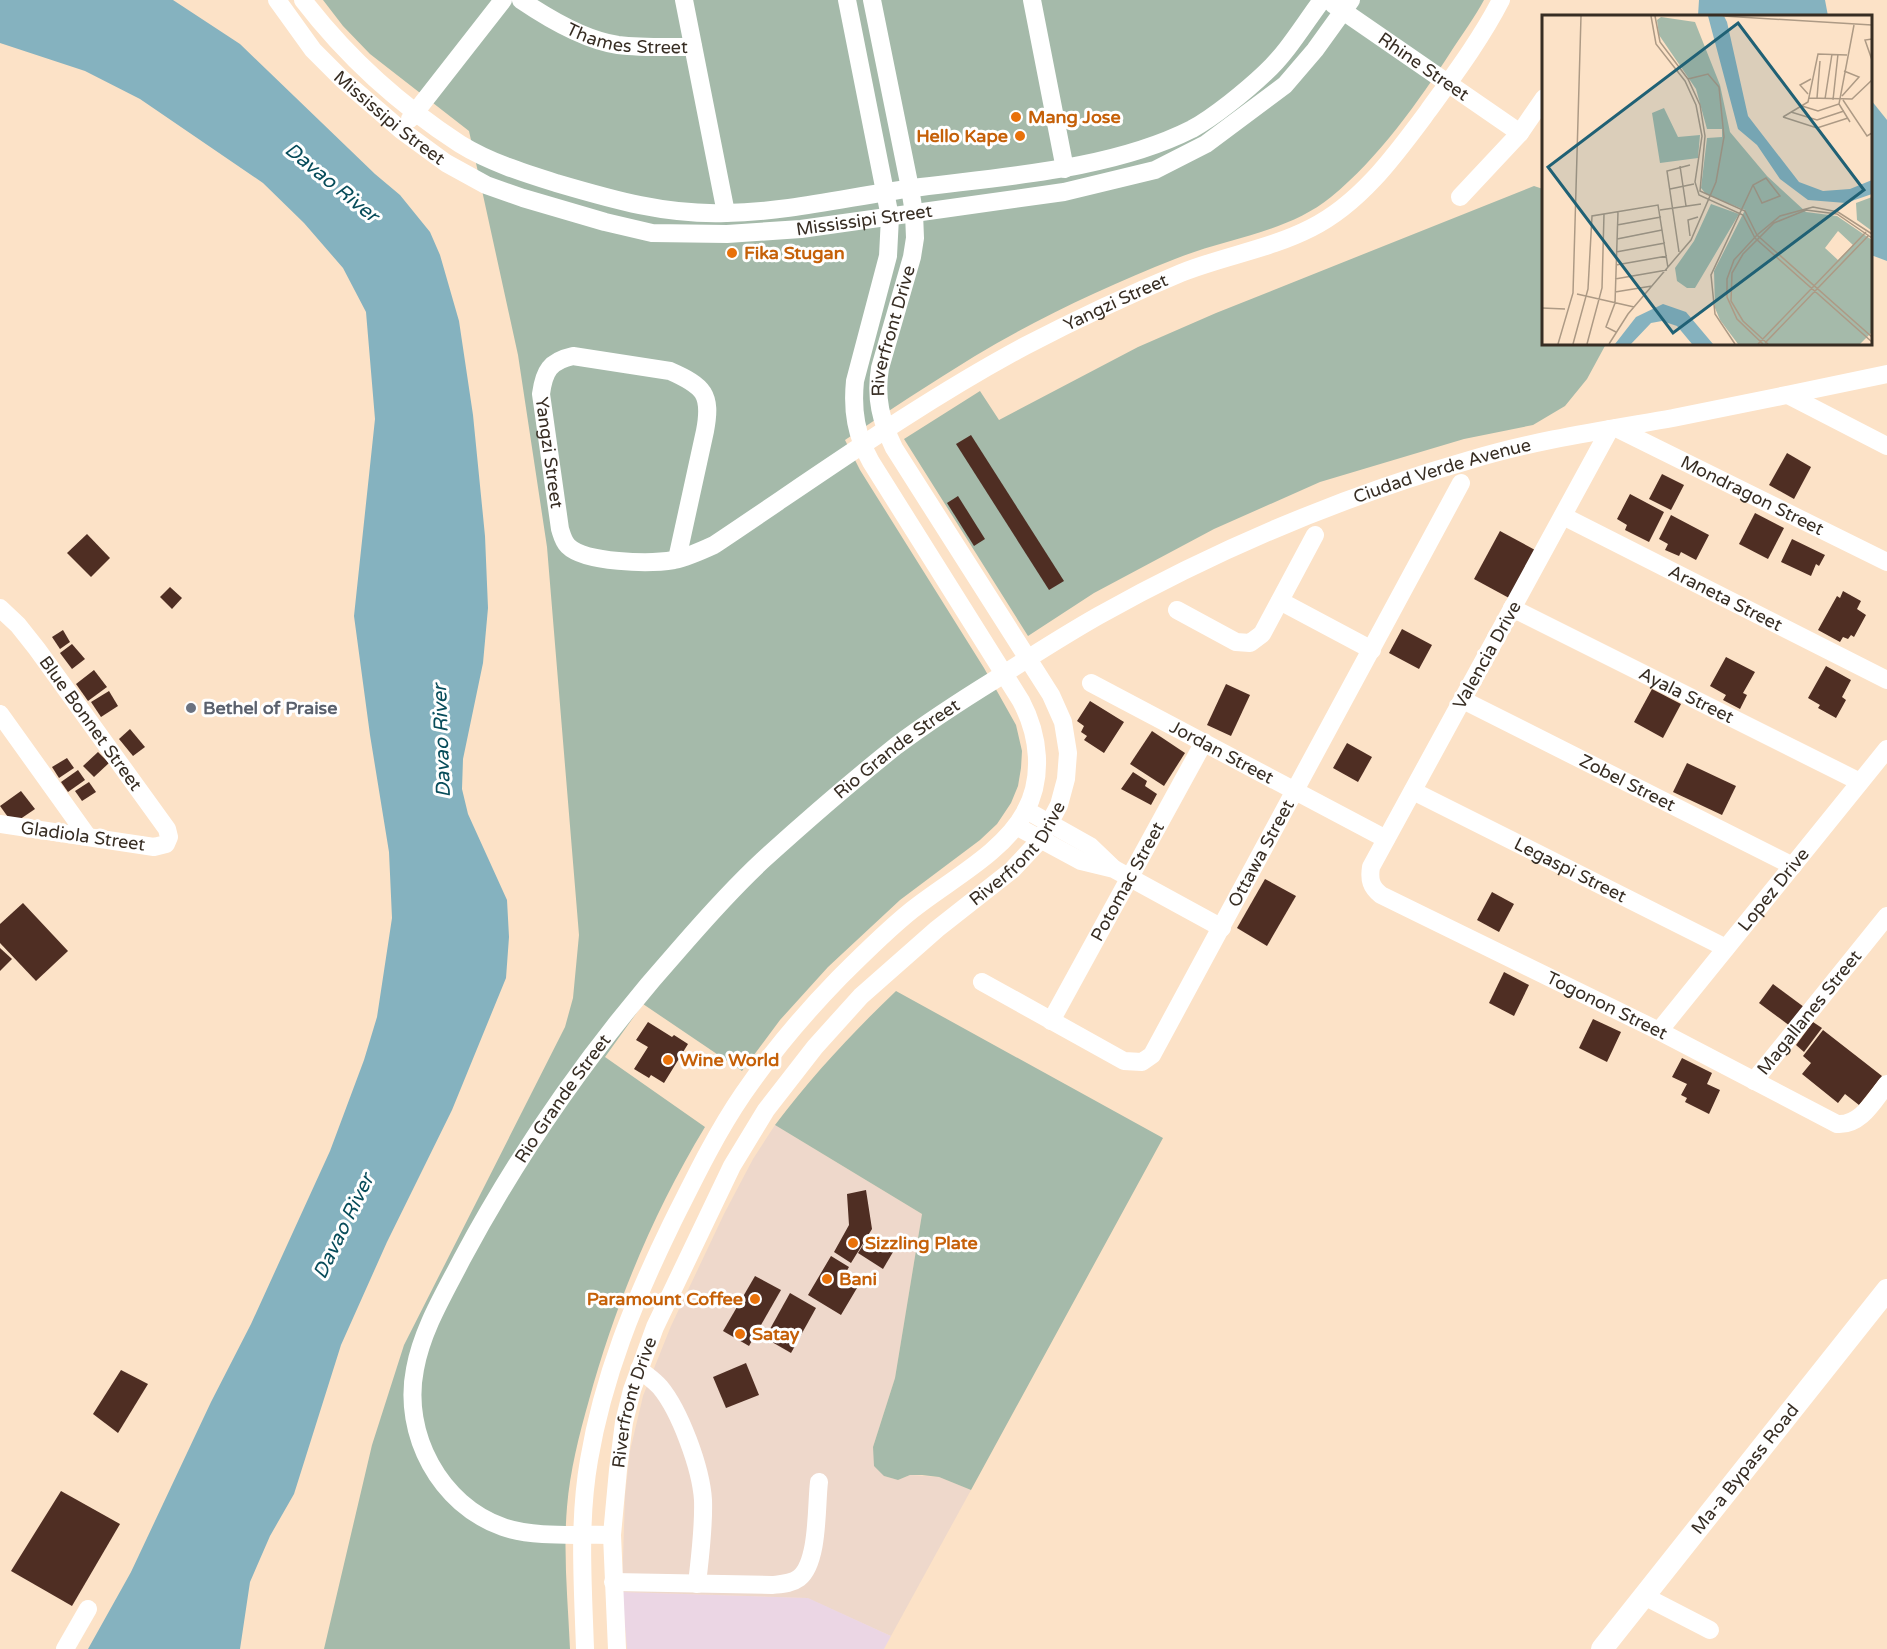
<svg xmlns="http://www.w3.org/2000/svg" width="1887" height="1649" font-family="'Varela Round',sans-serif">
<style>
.commercial{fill:#eed8cb}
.industrial{fill:#ebd6e4}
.green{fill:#a5baaa}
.water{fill:#85b2bf}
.building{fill:#4f2e23}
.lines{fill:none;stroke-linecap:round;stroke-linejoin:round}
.minor{stroke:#fff;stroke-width:18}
.major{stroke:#fff;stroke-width:22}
.food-dot{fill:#e8710a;stroke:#fff;stroke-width:2}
.worship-dot{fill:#6b7280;stroke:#fff;stroke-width:2}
.labels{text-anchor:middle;stroke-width:6;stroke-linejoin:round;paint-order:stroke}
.street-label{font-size:18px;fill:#372d23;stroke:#fff}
.food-label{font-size:18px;font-weight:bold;fill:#c56008;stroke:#fff;text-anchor:start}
.worship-label{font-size:18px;font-weight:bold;fill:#5b616d;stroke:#fff;text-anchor:start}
.water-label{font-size:20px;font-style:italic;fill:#074c5a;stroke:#fff}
.inset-road{fill:none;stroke:#ad9a85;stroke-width:1.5}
.view{fill:#206175;fill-opacity:0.15;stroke:#206175;stroke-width:3}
.inset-edge{fill:none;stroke:#372d23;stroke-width:3}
</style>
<rect width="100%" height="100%" fill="#fce2c7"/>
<polygon class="commercial" points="775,1125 922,1214 895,1378 873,1447 884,1476 898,1480 910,1475 939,1477 971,1490 891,1636 807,1598 622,1592 625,1496 630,1451 643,1396 671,1326 724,1214 753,1159"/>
<polygon class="industrial" points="622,1592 808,1598 891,1636 884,1649 627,1649"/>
<g class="green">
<path d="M323,0h1161c-9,17 -21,33 -32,50 -33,51 -74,109 -121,147 -44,36 -105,41 -156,62 -68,27 -137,59 -200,97 -44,27 -87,55 -130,84l15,30 124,198 32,57 6,26 -1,17 -3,18 -7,17 -14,21 -17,16 -80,60 -72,67 -48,53 -38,51 -99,-67 -38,53 100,70c-51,84 -90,178 -116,273 -10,35 -19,71 -22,107 -4,47 1,95 3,142h-246l48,-204 32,-100 161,-318 8,-29 6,-63 -32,-388 -29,-192 -49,-224 -99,-77 -27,-28z"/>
<polygon points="1534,186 1543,189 1544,344 1606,344 1587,379 1565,406 1533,425 1464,439 1320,482 1214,529 1094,593 1028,636 904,439 980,391 999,420 1138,347 1216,313"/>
<path d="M896,991l267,147 -192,352 -32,-13 -17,-2h-12l-12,5 -14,-4 -10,-10 -1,-19 22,-69 27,-164 -147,-89c37,-49 77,-92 121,-134z"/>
</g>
<g class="water">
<polygon points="0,0 173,0 240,44 375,174 400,195 430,232 440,255 459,321 473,415 485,536 488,608 483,663 463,759 462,789 468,814 507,900 509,937 506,978 452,1110 387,1242 341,1345 294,1494 270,1536 250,1582 240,1649 88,1649 131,1572 211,1402 251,1324 330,1151 364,1060 377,1017 392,918 389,852 370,735 354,616 375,419 366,312 343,268 304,223 263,183 140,99 85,71 0,43"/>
<polygon points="1699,0 1825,0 1828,16 1698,16"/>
<polygon points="1871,100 1887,120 1887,261 1871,255"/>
</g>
<g class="building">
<polygon points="971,435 1064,581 1049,590 956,444"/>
<polygon points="1787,453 1811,467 1794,499 1769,485"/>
<polygon points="1662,474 1684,485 1671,510 1649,499"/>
<polygon points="1630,494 1664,512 1649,542 1625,530 1627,525 1617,519"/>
<polygon points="958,496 985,539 974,546 947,503"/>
<polygon points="1755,513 1784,528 1768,559 1739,544"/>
<polygon points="1671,515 1709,535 1696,560 1681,552 1679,556 1665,550 1668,544 1659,539"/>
<polygon points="1500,531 1535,550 1509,598 1474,579"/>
<polygon points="87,534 110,558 91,577 67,553"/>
<polygon points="1792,539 1825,555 1819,566 1816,564 1811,576 1781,562"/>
<polygon points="170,587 182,598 172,609 160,597"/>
<polygon points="1843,591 1861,601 1857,609 1866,615 1854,637 1851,635 1848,639 1843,637 1840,642 1818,630 1837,596 1840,598"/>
<polygon points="1402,629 1432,645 1419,669 1389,653"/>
<polygon points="63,630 70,642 60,649 52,637"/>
<polygon points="72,644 85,659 72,669 60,653"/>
<polygon points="1726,657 1755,672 1743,693 1747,695 1740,709 1723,700 1726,695 1710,686"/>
<polygon points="1826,666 1851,680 1842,697 1846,700 1836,718 1818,708 1820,705 1808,698"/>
<polygon points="94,670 107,687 88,701 76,684"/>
<polygon points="1226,684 1250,695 1231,736 1207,725"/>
<polygon points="1652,689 1681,704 1663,738 1634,722"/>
<polygon points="109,691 118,706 101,717 91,702"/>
<polygon points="1090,701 1124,722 1104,753 1084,740 1087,736 1081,732 1084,726 1077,721"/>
<polygon points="130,729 145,747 133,756 119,739"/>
<polygon points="1152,731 1185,753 1164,786 1130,764"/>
<polygon points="1347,743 1372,757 1358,782 1333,768"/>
<polygon points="98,752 109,763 94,777 83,766"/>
<polygon points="67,758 74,768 59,778 52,767"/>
<polygon points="1687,763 1736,786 1722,815 1673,792"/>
<polygon points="78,770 85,780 68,792 61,782"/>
<polygon points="1133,772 1147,781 1145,786 1157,794 1151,805 1121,789"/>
<polygon points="89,782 96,792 82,801 75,791"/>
<polygon points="21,791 35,809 13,824 0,806"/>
<polygon points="1265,879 1296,896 1267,946 1237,928"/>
<polygon points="1492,892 1514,904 1499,932 1477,920"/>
<polygon points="23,903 68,951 36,981 0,943 0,924"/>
<polygon points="0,948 12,959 0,971"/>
<polygon points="1504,972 1529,985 1514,1016 1489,1003"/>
<polygon points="1773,984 1804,1007 1790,1026 1759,1003"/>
<polygon points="1593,1019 1621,1032 1607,1062 1579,1048"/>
<polygon points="648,1022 672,1037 674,1035 688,1044 664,1083 651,1075 649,1078 634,1069 648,1047 636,1040"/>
<polygon points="1813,1022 1822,1028 1804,1052 1796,1045"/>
<polygon points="1823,1030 1882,1076 1859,1105 1845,1094 1838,1103 1802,1074 1811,1063 1803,1056"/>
<polygon points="1682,1058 1712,1073 1707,1084 1720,1090 1709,1114 1685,1102 1687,1098 1681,1095 1687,1084 1672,1077"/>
<polygon points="866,1190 872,1229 851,1263 834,1252 849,1225 847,1194"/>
<polygon points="869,1236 893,1252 883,1269 858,1253"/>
<polygon points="831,1256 849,1267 842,1279 857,1288 841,1315 808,1295"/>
<polygon points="755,1276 781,1290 749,1346 723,1331"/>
<polygon points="790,1293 816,1308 791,1353 765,1338"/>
<polygon points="746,1363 759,1395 726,1408 713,1377"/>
<polygon points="121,1370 148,1384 118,1433 93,1414"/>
<polygon points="61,1491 120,1524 72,1606 11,1571"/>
</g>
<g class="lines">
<g class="minor">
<path id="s1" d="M277,0l36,50 29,29 59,51 45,33 40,22 37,13 82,24 47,11 75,1 74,-5 263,-37 91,-22 51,-26 79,-59 30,-35 36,-50"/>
<path d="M303,0c43,56 97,105 157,144 29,18 64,29 96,39 58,17 109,32 170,30 66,-1 130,-18 195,-26 87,-11 192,-18 271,-58 22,-12 54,-38 73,-56 22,-20 39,-49 57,-73"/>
<path id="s2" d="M521,0c28,19 63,40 97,45 25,3 50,2 75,2"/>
<polyline points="684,0 726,213"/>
<polyline points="1032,0 1065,169"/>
<path id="s3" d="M1333,4l187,129"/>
<polyline points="410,119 503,0"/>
<polyline points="1460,197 1520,133 1544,98"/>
<polyline points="1788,395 1887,446"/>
<path id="s4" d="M1616,428l271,134"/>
<path id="s5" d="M1610,429l-239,438c-2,13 0,20 10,28l278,136 178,93c24,2 37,-24 50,-40"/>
<path id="s6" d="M1563,516l324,164"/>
<path id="s7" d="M677,559l28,-128c7,-37 -1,-45 -35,-60l-97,-15c-23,5 -29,15 -32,38l19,135c2,6 3,12 8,17 17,17 82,18 106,14 14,-3 27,-9 40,-15 102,-68 203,-141 311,-199 50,-26 103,-51 156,-73 42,-17 89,-24 130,-45 50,-25 85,-74 117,-117 26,-36 53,-72 73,-111"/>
<polyline points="1280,601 1372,650"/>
<path id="s8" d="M0,608l18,17 19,24 130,180 2,8 -3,7 -12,3 -154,-23"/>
<path id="s9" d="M1512,608l348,174"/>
<polyline points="1177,610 1236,642 1250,643 1262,634 1315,535"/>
<path id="s10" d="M1091,683l295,156"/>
<path id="s11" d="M1463,700l330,166"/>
<polyline points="0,714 88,837"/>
<path id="s12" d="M1413,791l313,157"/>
<polyline points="1026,810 1090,846 1113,868"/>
<polyline points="1016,826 1081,861 1114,869 1222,928"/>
<path id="s13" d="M982,982l142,79 18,1 10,-7 309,-572"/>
<path id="s14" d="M1051,1021l153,-279"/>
<path id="s15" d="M1659,1031l228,-282"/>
<path id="s16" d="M1754,1081l133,-165"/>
<path d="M639,1369c7,6 15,11 21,18 20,24 41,81 43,113 1,28 -3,56 -6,84"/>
<path id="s17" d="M612,1535c-34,-1 -77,3 -109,-8 -63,-22 -101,-93 -88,-158 7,-39 29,-75 47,-110 60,-112 134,-217 219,-312 26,-30 53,-60 82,-87 43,-39 88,-78 133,-114 32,-24 66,-46 100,-67 34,-22 67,-43 102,-63 118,-66 242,-119 372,-156 66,-20 135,-30 203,-42 71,-14 143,-29 214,-44"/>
<path d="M613,1582l159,3c9,-1 19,-1 27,-7 20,-16 17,-72 20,-96"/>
<polyline points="1644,1596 1710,1630"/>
<polyline points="65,1649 88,1609"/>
<path d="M585,1649c-2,-63 -7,-126 4,-189 14,-83 45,-159 82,-235 22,-44 44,-90 72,-131 28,-41 61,-80 96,-116 23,-23 48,-48 73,-68 36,-29 91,-57 113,-98 19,-35 14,-77 -4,-111l-150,-239c-15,-27 -19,-51 -16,-81l33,-125 2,-39 -43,-217"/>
<path id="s18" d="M617,1649l-5,-114 6,-65 6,-48 8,-32 23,-63 77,-161 34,-56 49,-63 46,-51 76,-67 75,-59 29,-31 18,-34 7,-26 2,-26 -5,-31 -12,-27 -157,-247c-13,-27 -19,-50 -14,-80l32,-111 3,-19 -1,-25 -4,-25 -38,-188"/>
</g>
<path class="major" id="s19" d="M1602,1649l285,-359"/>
</g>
<g class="food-dot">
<circle cx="1016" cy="117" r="6"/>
<circle cx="1020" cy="136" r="6"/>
<circle cx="732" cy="253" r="6"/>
<circle cx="668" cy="1060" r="6"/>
<circle cx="853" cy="1243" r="6"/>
<circle cx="827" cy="1279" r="6"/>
<circle cx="755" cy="1299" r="6"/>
<circle cx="740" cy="1334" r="6"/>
</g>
<circle class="worship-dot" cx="191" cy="708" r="6"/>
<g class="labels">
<g class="street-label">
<text dy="6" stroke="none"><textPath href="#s2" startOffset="116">Thames Street</textPath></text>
<text dy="6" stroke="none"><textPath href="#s3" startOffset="110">Rhine Street</textPath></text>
<text dy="6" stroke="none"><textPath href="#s1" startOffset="164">Mississipi Street</textPath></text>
<text dy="6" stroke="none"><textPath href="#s1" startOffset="668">Mississipi Street</textPath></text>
<text dy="6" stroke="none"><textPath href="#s7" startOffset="1140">Yangzi Street</textPath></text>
<text dy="6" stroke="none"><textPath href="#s18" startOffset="1526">Riverfront Drive</textPath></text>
<text dy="6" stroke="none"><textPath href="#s7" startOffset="422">Yangzi Street</textPath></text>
<text dy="6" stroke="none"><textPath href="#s17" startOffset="1718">Ciudad Verde Avenue</textPath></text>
<text dy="6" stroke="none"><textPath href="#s4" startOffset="152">Mondragon Street</textPath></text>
<text dy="6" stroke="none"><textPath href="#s6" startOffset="182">Araneta Street</textPath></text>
<text transform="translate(1487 655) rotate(-61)" y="6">Valencia Drive</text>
<text dy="6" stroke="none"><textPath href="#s9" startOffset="195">Ayala Street</textPath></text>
<text dy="6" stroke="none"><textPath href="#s8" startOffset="147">Blue Bonnet Street</textPath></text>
<text dy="6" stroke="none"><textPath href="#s17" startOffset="1102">Rio Grande Street</textPath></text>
<text dy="6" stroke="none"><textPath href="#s10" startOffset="148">Jordan Street</textPath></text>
<text dy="6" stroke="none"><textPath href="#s11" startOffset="184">Zobel Street</textPath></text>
<text transform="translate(83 836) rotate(8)" y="6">Gladiola Street</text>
<text dy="6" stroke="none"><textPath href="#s18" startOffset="933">Riverfront Drive</textPath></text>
<text dy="6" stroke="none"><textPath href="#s13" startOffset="422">Ottawa Street</textPath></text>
<text dy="6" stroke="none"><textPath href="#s12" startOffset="176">Legaspi Street</textPath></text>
<text dy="6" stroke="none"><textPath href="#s14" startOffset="159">Potomac Street</textPath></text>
<text dy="6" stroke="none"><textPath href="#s15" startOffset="182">Lopez Drive</textPath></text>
<text dy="6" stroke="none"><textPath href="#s5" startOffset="782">Togonon Street</textPath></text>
<text dy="6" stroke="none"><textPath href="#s16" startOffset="88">Magallanes Street</textPath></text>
<text dy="6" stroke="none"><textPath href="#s17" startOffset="616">Rio Grande Street</textPath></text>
<text dy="6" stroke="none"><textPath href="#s18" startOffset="249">Riverfront Drive</textPath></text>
<text dy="6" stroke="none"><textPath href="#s19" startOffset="230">Ma-a Bypass Road</textPath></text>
</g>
<g class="food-label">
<text x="1028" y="123">Mang Jose</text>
<text x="1008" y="142" text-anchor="end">Hello Kape</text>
<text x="744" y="259">Fika Stugan</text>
<text x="680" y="1066">Wine World</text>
<text x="865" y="1249">Sizzling Plate</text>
<text x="839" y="1285">Bani</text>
<text x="743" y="1305" text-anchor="end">Paramount Coffee</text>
<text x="752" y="1340">Satay</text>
</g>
<g class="worship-label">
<text x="203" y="714">Bethel of Praise</text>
</g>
<g class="water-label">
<text transform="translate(332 182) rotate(39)" y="7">Davao River</text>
<text transform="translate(441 741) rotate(-92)" y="7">Davao River</text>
<text transform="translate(343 1226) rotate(-64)" y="7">Davao River</text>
</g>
</g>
<g transform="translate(1542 15)">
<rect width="330" height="330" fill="#fce2c7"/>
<path d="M119,2l34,5 25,63 10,47 37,44 39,36 31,4 35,24v92l-12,12h-122l-18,-24 -5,-12 -1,-37 31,-61 -39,-16 -5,-6 6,-50 15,-1v-8h-15l-11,-40 -37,-54 -2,-15zM296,216l15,14 -15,15 -13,-12zM122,93l14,29 22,-2 -2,23 -38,5 -8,-50zM330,182v34l-15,-11 -1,-17zM169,189l28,10 -44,74h-8l-10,-7 -2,-13 19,-27z" fill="#a5baaa" fill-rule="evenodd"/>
<path d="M166,1h16l3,6 21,94 51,66 24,9 27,-2 22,-9v14l-26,9 -38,-3 -28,-21 -23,-34 -19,-16zM121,289l23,8 27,32h-21l-15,-18 -15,-5 -11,2 -20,21h-16l21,-27z" fill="#85b2bf"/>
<path class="inset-road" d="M109,1l5,28 29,37 11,24 6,31 -7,46 4,13 44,20 12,23 117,104M113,1l5,26 28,37 12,26 5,31 -5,55 45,20 12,24 115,102M181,1l149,9M330,24l-7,1 7,20M266,79l-8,-9 11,-6M300,81l17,-19 -15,-6M267,83l43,1 20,-19M275,83l3,-37M283,84l7,-45M291,85l5,-46M301,85l24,36 5,-3M297,89l11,18M260,91l16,5 21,-7 15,-79M249,97l26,8 27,-9M241,102l25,-15 10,-48 29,1M241,102l34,11 31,-10M138,151l6,40M128,174l24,-5M118,195l41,-6M75,210l44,-8M148,221l-2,-16 10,-3M75,224l45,-9M74,237l49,-9M137,237l-12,-81 23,-6M74,250l51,-9M73,264l52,-9M73,277l37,-6M35,279l57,13M0,293l23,1M74,317l-10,-5 9,-24 3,-91M223,328l104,-108M16,329l15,-51 8,-277M31,329l15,-55 4,-73 66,-11 10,63M45,329l15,-56 2,-74M67,329l19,-30 63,-74 25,-58 8,-45 -5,-50 -11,-13 -20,5M193,329l-20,-30 -4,-39 42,-90 13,-7 14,18 -18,7 -9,-18M216,329l108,-112M221,329l-26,-25 -10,-22v-18l7,-19 23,-25 23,-19 33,-9 25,5 34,22M226,329l-25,-23 -12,-20 1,-28 11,-19 31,-31 32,-13 31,4 35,24"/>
<path class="view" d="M196,8l126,167 -191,143 -125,-166z"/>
<rect width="330" height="330" class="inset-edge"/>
</g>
</svg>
